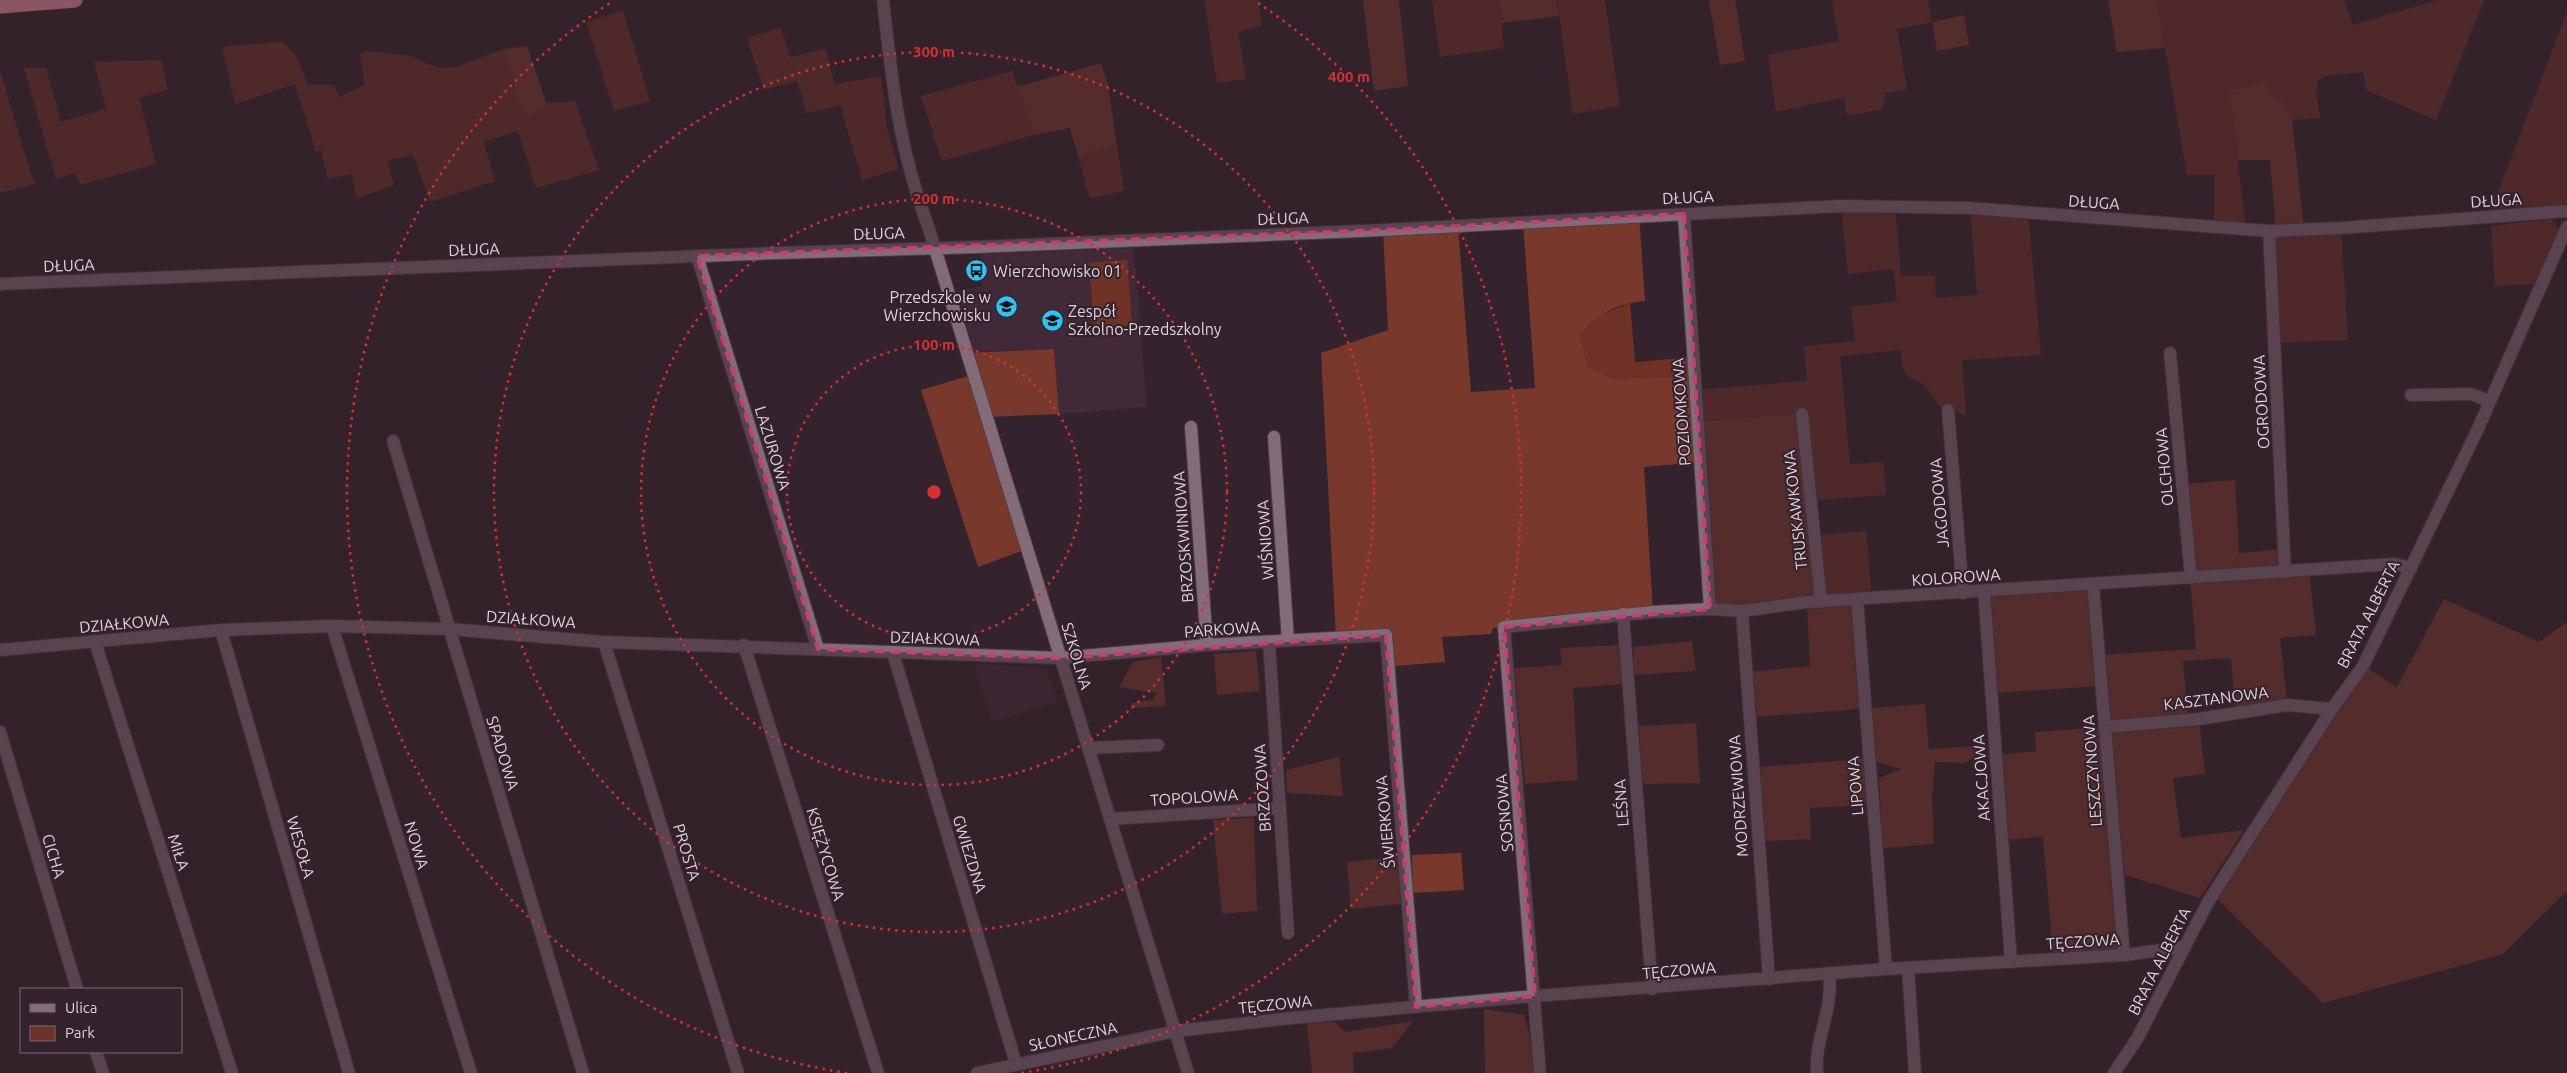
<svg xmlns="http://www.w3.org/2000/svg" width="2567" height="1073" font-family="Ubuntu,sans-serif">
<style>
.built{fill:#422937}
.green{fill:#6f3226}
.forest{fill:#79382c}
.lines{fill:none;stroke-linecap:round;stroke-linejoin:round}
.minor-casing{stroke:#4e3f48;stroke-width:14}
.highway-casing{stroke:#4e3f48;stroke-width:16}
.minor{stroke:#836c78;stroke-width:12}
.highway{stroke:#f396a6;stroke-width:15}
.marked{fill:none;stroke:#c83d74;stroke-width:4;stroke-dasharray:10 6;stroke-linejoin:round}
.ring{fill:none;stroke:#d63031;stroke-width:2.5;stroke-dasharray:2.5 5}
.labels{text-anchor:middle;stroke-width:4;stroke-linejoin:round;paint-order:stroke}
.street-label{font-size:16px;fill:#dfd2d9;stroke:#34222c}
.poi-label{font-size:16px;fill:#dfd2d9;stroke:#34222c;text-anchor:start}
.centre{fill:#d63031;stroke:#34222c;stroke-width:2.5}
.ring-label{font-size:15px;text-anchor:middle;font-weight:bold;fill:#d63031;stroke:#34222c;stroke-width:4;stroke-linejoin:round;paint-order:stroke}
</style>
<rect width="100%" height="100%" fill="#34222c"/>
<g class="built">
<polygon points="1134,248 1147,407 1059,414 1054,349 974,352 957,291 982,286 981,254"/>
<polygon points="974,664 1046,668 1057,702 992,722"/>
</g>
<g class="green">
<polygon points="1204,0 1258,0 1262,25 1238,32 1246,79 1217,83"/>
<polygon points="1432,0 1499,0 1504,48 1440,57"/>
<polygon points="1557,0 1605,0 1620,106 1573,114"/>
<polygon points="1832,0 1928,0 1932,22 1897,29 1907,89 1885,93 1882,109 1847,116 1844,97 1776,112 1768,55 1839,41"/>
<polygon points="2157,0 2344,0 2353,25 2438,0 2484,0 2436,120 2366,90 2363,72 2325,76 2318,81 2316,91 2320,118 2292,120 2284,105 2272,97 2267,91 2229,90 2246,229 2214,227 2214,175 2187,175"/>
<polygon points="623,11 650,101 614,111 586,22"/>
<polygon points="2567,12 2567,205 2492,208"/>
<polygon points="781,28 790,57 825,49 835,84 881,76 887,128 899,169 862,180 840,105 807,113 797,81 764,90 747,38"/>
<polygon points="282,42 296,55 308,85 334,85 339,97 365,85 360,55 366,51 411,56 437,68 456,67 504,49 521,107 540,112 546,103 575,101 599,170 536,188 518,131 484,142 495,181 430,202 413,154 387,161 394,185 357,198 351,174 328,179 321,150 316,152 295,84 235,104 222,47"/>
<polygon points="161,60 168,90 139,98 156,164 80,185 75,173 56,179 24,68 46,68 61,122 106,109 94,62"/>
<polygon points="0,71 34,184 0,193"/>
<polygon points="1012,71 1034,135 942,161 921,96"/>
<polygon points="1117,145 1124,191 1090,198 1078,156"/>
<polygon points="1841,206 1895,206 1901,276 1935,276 1936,298 1977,295 1970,208 2028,213 2041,355 1962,360 1966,416 1940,406 1924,385 1908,376 1903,369 1901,350 1840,356 1850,464 1883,462 1886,495 1811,500 1698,422 1696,390 1807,381 1804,346 1855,341 1851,307 1897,301 1893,269 1848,274"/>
<polygon points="2551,219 2561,232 2538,284 2495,286 2491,226"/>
<polygon points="2341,228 2348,340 2274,343 2269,231"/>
<polygon points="1127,260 1132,325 1094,328 1089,263"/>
<polygon points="1630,303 1635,362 1694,357 1695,375 1614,379 1588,367 1580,334 1597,316"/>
<polygon points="1866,531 1872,598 1821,602 1814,535"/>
</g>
<g class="forest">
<polygon points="1363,0 1399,0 1408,86 1374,91"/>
<polygon points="1499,0 1556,0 1559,16 1502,23"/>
<polygon points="1709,0 1735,0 1745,61 1720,65"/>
<polygon points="2108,0 2157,0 2165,48 2117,52"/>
<polygon points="1964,15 1969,45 1937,51 1932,22"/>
<path d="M527,46l19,57c-6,9 -9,12 -20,12l-5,-8 -17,-58z"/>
<polygon points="1101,63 1108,85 1117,145 1078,156 1070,128 1034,135 1017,87"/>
<path d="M2265,83c4,13 10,13 19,22 3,3 6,10 8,15l12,110h-28l-6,-70h-32l-9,-70z"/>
<path d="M1639,214l6,87c-30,3 -44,11 -65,33l8,33 26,12 81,-4 3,47 104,-8 19,187 36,-2 3,110 -106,8 -4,-45 60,-6 -3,-63 -97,6 -10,-147 -56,5 9,145 -160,16 -2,6 -49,3 3,25 -51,4 -2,-31 -56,3 -15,-285 67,-23 -5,-100 75,-4 13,166 64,-4 -12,-166z"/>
<polygon points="1054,349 1059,414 986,417 1027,549 978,567 921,390 972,375 966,353"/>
<polygon points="2235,480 2239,553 2284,549 2285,572 2309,570 2316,635 2280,638 2287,701 2235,708 2231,658 2183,661 2188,719 2199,719 2205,774 2173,778 2181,838 2244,830 2200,898 2116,872 2123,950 2053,954 2043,837 2002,840 1995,755 2036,751 2035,732 2105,727 2101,686 1991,693 1984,591 2093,584 2099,655 2196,649 2182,484"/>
<polygon points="2444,599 2539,642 2567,622 2567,891 2503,954 2323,1003 2216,898 2367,668 2397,687"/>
<polygon points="1692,641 1696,671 1634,675 1634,647"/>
<polygon points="1621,645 1624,684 1573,688 1578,780 1525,784 1514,668 1562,665 1560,648"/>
<polygon points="1256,651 1260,691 1217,695 1214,654"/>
<polygon points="1161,657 1166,706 1131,708 1131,703 1152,700 1157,693 1119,687 1133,662"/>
<polygon points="1925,704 1929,749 1989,745 1965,763 1935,762 1932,800 1934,844 1883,848 1879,778 1901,769 1876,762 1871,708"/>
<polygon points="1696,723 1700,783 1642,784 1639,726"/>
<polygon points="1339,757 1343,796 1287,793 1286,770"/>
<polygon points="1863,759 1867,805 1810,808 1811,839 1766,841 1758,767"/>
<polygon points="1254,818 1257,911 1222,914 1213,820"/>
<polygon points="1461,853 1464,890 1413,893 1412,855"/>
<polygon points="1397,857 1401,904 1351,909 1347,862"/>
<polygon points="1484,1009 1524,1015 1530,1036 1533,1073 1485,1073"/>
<polygon points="1333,1021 1345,1032 1413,1021 1392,1048 1353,1053 1354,1073 1312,1073 1307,1023"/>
</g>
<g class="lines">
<defs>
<g id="minor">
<path d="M883,0c9,83 16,150 46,229l259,844"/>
<polyline points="1684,214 1710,609"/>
<polyline points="2269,231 2285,572"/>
<polyline points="697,256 818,649"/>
<polyline points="0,284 776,253 976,247 1383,230 1841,206 1970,208 2269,231 2341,228 2567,211"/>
<polyline points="2170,353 2191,578"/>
<polyline points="2411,395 2472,394 2488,401"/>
<polyline points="1948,410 1963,593"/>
<polyline points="1802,414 1821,602"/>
<polyline points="1191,427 1207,645"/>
<polyline points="1274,437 1288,641"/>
<polyline points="393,441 583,1073"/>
<polyline points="2093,584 2124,955"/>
<polyline points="1984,591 2011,962"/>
<polyline points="1857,599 1886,969"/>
<polyline points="1742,611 1769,979"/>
<polyline points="1623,614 1652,989"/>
<polyline points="332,626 471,1073"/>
<polyline points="221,630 349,1073"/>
<polyline points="95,642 232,1073"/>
<polyline points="604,642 738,1073"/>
<polyline points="1269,642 1288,933"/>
<polyline points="744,645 878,1073"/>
<polyline points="0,650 221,630 332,626 449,629 604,642 1060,658 1207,645 1386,635 1416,1007"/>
<polyline points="893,653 1016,1064"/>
<polyline points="2105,727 2199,719 2287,705 2332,709"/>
<polyline points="0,732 77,989"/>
<polyline points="1089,748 1158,745"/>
<polyline points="1111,819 1280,808"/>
<polyline points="1908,968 1915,1073"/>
<polyline points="96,1052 103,1073"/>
<polyline points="977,1073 1176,1031 1292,1018 1535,996 1886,969 2124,955 2184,947"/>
<polyline points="1540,1073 1504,627 1653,612 1710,609 1742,611 1807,602 2395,564 2411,568"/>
<path d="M1817,1073c-3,-34 17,-63 12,-99"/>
<polyline points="2114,1073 2137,1039 2208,902 2332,709 2363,666 2477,431 2567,227"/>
</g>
<polyline id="highway" points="0,6 75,0"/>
</defs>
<use href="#minor" class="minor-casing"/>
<use href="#highway" class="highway-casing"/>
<use href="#minor" class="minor"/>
<use href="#highway" class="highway"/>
</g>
<path d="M0 0H2567V1073H0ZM1684,214l26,395 -206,18 31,369 -119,11 -30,-372 -326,23 -242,-9 -121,-393 686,-26z" fill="#34222c" fill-opacity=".55" fill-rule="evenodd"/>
<path class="marked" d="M1684,214l26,395 -206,18 31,369 -119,11 -30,-372 -326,23 -242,-9 -121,-393 686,-26z"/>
<g class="ring">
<circle cx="934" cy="492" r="147"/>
<circle cx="934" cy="492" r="293"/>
<circle cx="934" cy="492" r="440"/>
<path d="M847 1073A587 587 0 0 1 610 3M1258 3A587 587 0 0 1 1021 1073"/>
</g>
<defs>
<symbol id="bus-disc" viewBox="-11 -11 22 22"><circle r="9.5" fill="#22c9fe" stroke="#34222c"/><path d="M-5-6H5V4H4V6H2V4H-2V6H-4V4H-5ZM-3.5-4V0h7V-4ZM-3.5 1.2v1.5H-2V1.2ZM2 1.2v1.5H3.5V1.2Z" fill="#111"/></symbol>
<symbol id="school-disc" viewBox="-11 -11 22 22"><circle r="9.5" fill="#22c9fe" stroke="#34222c"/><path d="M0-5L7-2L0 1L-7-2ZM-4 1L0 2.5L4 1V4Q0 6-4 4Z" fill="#111"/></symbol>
</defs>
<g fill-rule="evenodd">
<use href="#bus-disc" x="964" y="258" width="25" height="25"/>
<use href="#school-disc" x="994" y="294" width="25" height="25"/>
<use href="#school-disc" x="1040" y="308" width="25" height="25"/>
</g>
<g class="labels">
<g class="street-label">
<text transform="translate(1688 197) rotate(-3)" y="6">DŁUGA</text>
<text transform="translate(2496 200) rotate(-4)" y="6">DŁUGA</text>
<text transform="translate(2094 202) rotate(4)" y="6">DŁUGA</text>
<text transform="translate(1283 218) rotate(-2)" y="6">DŁUGA</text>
<text transform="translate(879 233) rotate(-2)" y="6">DŁUGA</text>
<text transform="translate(474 249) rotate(-2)" y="6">DŁUGA</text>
<text transform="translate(69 265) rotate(-2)" y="6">DŁUGA</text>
<text transform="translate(2261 402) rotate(-93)" y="6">OGRODOWA</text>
<text transform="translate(1681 412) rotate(-94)" y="6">POZIOMKOWA</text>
<text transform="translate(773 448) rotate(73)" y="6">LAZUROWA</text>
<text transform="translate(2164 467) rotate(-95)" y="6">OLCHOWA</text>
<text transform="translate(1939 503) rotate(-95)" y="6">JAGODOWA</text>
<text transform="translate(1795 510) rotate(-96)" y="6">TRUSKAWKOWA</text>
<text transform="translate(1183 537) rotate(-94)" y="6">BRZOSKWINIOWA</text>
<text transform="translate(1265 540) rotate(-94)" y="6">WIŚNIOWA</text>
<text transform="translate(1956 577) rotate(-4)" y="6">KOLOROWA</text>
<text transform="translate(2368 614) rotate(-63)" y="6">BRATA ALBERTA</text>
<text transform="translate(531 619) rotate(4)" y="6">DZIAŁKOWA</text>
<text transform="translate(124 623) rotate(-5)" y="6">DZIAŁKOWA</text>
<text transform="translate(1222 629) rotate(-4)" y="6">PARKOWA</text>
<text transform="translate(935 638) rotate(2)" y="6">DZIAŁKOWA</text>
<text transform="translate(1077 656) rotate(73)" y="6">SZKOLNA</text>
<text transform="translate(2216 698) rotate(-7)" y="6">KASZTANOWA</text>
<text transform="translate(503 753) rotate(73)" y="6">SPADOWA</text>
<text transform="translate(2092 771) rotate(-94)" y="6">LESZCZYNOWA</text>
<text transform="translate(1981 778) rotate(-94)" y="6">AKACJOWA</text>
<text transform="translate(1855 786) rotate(-95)" y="6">LIPOWA</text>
<text transform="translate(1262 788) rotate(-94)" y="6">BRZOZOWA</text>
<text transform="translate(1738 796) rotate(-94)" y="6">MODRZEWIOWA</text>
<text transform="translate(1194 797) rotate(-4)" y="6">TOPOLOWA</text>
<text transform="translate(1621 803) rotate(-94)" y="6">LEŚNA</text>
<text transform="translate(1504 813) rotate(-95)" y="6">SOSNOWA</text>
<text transform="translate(1385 822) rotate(-95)" y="6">ŚWIERKOWA</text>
<text transform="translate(417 845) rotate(73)" y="6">NOWA</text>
<text transform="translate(301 847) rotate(74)" y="6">WESOŁA</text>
<text transform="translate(179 852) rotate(72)" y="6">MIŁA</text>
<text transform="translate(687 852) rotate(73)" y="6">PROSTA</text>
<text transform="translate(826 854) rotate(73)" y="6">KSIĘŻYCOWA</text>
<text transform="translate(970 854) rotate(73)" y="6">GWIEZDNA</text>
<text transform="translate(54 856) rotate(73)" y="6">CICHA</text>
<text transform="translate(2083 941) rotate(-4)" y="6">TĘCZOWA</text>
<text transform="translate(2159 961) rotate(-63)" y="6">BRATA ALBERTA</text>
<text transform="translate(1679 970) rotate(-5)" y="6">TĘCZOWA</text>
<text transform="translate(1275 1004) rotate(-6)" y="6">TĘCZOWA</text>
<text transform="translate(1073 1036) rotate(-12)" y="6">SŁONECZNA</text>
</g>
<g class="poi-label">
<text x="993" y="277">Wierzchowisko 01</text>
<text x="991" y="303" text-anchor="end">Przedszkole w<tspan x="991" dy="18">Wierzchowisku</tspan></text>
<text x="1068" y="317">Zespół<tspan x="1068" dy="18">Szkolno-Przedszkolny</tspan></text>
</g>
</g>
<circle cx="934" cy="492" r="8" class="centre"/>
<g class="ring-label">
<text x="934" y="57">300 m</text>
<text x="1349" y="82">400 m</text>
<text x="934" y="204">200 m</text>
<text x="934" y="350">100 m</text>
</g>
<rect x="20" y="988" width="162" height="65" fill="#34222c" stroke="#786871"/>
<rect x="30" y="1004" width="25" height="8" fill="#836c78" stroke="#786871"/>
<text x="65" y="1013" font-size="15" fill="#dfd2d9">Ulica</text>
<rect x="30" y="1026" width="25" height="15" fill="#6f3226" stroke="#786871"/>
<text x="65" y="1038" font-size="15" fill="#dfd2d9">Park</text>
</svg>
